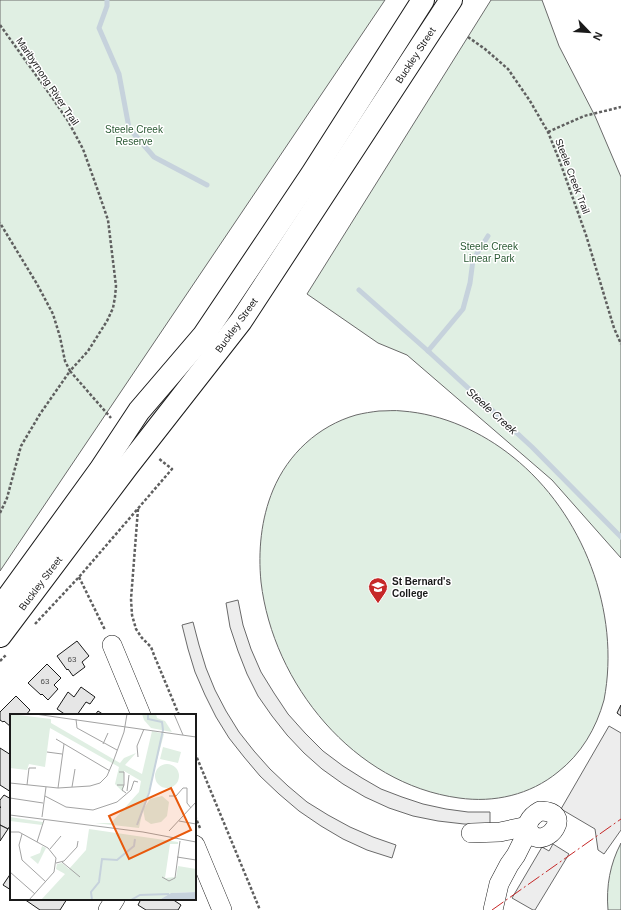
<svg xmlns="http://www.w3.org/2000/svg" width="621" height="910" font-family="Helvetica,sans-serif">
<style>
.green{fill:#e0efe3;stroke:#6a6a6a}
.parking{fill:#ededed;stroke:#6a6a6a}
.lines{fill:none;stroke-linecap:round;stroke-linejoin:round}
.stream{stroke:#c6d2dc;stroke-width:5}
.building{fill:#e6e6e6;stroke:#1a1a1a}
.minor-casing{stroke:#1a1a1a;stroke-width:20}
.major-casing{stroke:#1a1a1a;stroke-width:24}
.path{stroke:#5f5f5f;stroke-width:2.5;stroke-dasharray:3 2;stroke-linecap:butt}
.minor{stroke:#fff;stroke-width:19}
.major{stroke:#fff;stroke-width:22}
.power{stroke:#c62828;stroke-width:1;stroke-dasharray:14 3 2 3;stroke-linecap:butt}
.labels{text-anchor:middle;stroke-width:3;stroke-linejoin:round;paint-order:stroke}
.number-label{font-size:8px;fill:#4d4d4d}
.street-label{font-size:10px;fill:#1a1a1a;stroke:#fff}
.park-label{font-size:10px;fill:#2b5a34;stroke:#fff}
.poi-label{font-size:10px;font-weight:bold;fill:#1a1a1a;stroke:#fff;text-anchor:start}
.water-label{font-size:11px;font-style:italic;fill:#1a1a1a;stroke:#fff}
.inset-river{fill:none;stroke:#c6d2dc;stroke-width:2}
.inset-road{fill:none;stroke:#a3a3a3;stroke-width:1}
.view{fill:#e8590c;fill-opacity:0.15;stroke:#e8590c;stroke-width:2}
.inset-edge{fill:none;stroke:#1a1a1a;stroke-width:2}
</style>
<rect width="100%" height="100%" fill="#fff"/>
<g class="green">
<polygon points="0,0 385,0 0,571"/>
<polygon points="491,0 542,0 559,46 595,116 621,177 621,558 552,480 407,355 378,343 307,294"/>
<path d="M379,411c8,0 16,-1 23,0 41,3 80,21 111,46 70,56 108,155 91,243 -8,29 -23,54 -46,72 -28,23 -64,31 -99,26 -105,-14 -186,-114 -198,-216 -3,-31 0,-63 12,-92 15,-36 45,-64 83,-75 8,-2 15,-3 23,-4z"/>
<path d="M621,843v67h-13c-2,-24 2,-46 13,-67z"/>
</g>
<g class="parking">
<polygon points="238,600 243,625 251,649 261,672 274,693 288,714 305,733 323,751 343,766 362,778 381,789 402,797 423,804 446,809 468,812 490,812 490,825 464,824 438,821 413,816 389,808 365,797 343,784 322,769 304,753 287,735 272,716 258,696 247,674 238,651 230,627 226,603"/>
<polygon points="193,622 199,645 206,668 215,690 226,711 239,732 254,751 270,769 288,786 307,802 328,815 350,827 373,837 396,845 392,858 367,850 343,839 321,826 299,811 279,794 260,776 244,757 229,738 216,717 205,695 195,672 188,649 182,625"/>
<polygon points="609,726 621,733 621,830 604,854 598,850 595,829 561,809"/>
<polygon points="553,844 569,854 535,910 533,910 512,898 542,847 549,851"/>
</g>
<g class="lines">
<g class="stream">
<polyline points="107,0 107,6 99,28 119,74 129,128 154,157 207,185"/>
<polyline points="359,290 428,351 532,447 621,537"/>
<polyline points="428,351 463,309 470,283 473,260 488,236"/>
</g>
</g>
<g class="building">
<polygon points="77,641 89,656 82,662 85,667 73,676 68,669 67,670 57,656"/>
<polygon points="47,664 61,678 54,685 58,689 48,700 42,694 41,695 28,683"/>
<polygon points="81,687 95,697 90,704 86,702 77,715 66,715 57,709 68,692 74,697"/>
<polygon points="16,696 30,710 26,715 11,715 11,727 4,721 3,722 0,720 0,712"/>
<polygon points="621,705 621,716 617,713"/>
<polygon points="98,711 104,715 95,715"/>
<polygon points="0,748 11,755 11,792 0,785"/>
<polygon points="4,795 11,799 11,824 8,829 0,825 0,808 1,807 0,807 0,800"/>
<polygon points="0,825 8,829 0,841"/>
<polygon points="11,873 11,890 3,885"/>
<polygon points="24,899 67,899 60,910 40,910"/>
<polygon points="141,899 172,899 181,905 178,910 146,910 138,905"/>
</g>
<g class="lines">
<defs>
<g id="minor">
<polyline points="112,645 141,715"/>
<path d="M540,811c35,0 8,37 -8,24 -10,-9 -1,-19 8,-24z"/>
<polyline points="471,833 500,832 528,826"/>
<polyline points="195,845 222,910"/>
<polyline points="108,910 115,899"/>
<polyline points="493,910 499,884 509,865 516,855 522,843 529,832"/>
</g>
<g id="major">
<polyline points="0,608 100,470 139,411 204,335 312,174 423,0"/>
<polyline points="0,636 127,467 241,321 451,0"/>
</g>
</defs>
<use href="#minor" class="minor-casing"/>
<use href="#major" class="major-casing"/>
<g class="path">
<polyline points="0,25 51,96 68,121 83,149 97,188 108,220 116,286 115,297 113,308 107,321 88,351 70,371 65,361 60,337 53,314 37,284 0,223"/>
<polyline points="468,37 485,49 508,69 530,101 548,132 560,162 586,235 614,328 621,344"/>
<polyline points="548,132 584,116 621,107"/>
<polyline points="138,509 131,599 132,615 136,629 142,638 151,647 154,655 179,715"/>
<polyline points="0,513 7,498 21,446 40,414 70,371 111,418"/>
<polyline points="79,577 105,630"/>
<polyline points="35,624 79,577 172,469 158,458"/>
<polyline points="0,661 7,654"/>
<polyline points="195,753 260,910"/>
<polyline points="195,816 200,828"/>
</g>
<use href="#minor" class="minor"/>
<use href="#major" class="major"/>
<polyline class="power" points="492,910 621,819"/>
</g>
<defs>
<symbol id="school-pin" viewBox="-11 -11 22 30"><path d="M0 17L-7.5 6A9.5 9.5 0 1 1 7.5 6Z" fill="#c62828" stroke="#fff"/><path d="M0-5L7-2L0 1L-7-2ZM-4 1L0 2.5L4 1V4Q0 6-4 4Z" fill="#fff"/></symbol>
</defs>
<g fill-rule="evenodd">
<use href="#school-pin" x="367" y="576" width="22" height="30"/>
</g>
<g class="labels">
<g class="number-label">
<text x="72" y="662">63</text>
<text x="45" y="684">63</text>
</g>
<g class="street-label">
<text transform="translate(415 55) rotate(-57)" y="4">Buckley Street</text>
<text transform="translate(48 81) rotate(56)" y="4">Maribyrnong River Trail</text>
<text transform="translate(573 176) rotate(69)" y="4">Steele Creek Trail</text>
<text transform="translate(236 325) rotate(-54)" y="4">Buckley Street</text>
<text transform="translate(40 583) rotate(-53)" y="4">Buckley Street</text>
</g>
<g class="park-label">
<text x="134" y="133">Steele Creek<tspan x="134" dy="12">Reserve</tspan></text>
<text x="489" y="250">Steele Creek<tspan x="489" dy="12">Linear Park</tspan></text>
</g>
<g class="poi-label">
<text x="392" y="585">St Bernard's<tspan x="392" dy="12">College</tspan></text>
</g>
<g class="water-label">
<text transform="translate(492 411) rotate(42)" y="4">Steele Creek</text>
</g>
</g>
<g transform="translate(10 714)">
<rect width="186" height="186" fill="#fff"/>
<path d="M0,0l41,5v4l69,40 4,-5 12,-5 -11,12 17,9 10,-43 12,3 -20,74 6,-9 12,-3 7,6 -2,14 -6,6 -10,2 -6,-4 -2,-11 -4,19 -44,-5h16l28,-31 2,-11 -17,-10 -1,21 -8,-8 4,-17 -69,-39 -5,39 -16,-3 -2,6 -17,-2zM132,0h14l1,4 8,3 7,11 -21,-4 -7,-8zM153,33l18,5 -3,11 -18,-4zM145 62a12 12 0 1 1 24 0a12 12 0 1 1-24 0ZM0,103l33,5 -1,3 -32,-4zM79,115l89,13v2h-8l-5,34 11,-1 2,-11 18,3v23l-25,1 -12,7h-118l24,-26 -9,-5 1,-5 5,-1 7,6 17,-19zM32,132l4,2 -8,16 -8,-7 10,-4z" fill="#e0efe3"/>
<path d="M186,178v8h-37l12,-7z" fill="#c6d2dc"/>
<path class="inset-river" d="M127,111l12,-32 14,-63 -1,-8 -14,-3v-5M82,186l-1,-8 8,-10 3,-23 15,1 17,-14 1,-7M121,186l9,-5 29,-1"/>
<path class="inset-road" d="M25,0l161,23M164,0l9,21M66,5l1,9 40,22M46,25l54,32M93,30l5,-11M37,38l15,2M128,43l-1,-11 7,-17M109,58h5v13M0,69l48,5 32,-2 10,-3 7,-7 6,-14 11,-30 3,-18M17,71l2,-17h7M107,71h7l-2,5 4,3M62,73l3,-18M48,74l6,-44M117,77l2,-16M35,82l21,11 27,3 24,-8 14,-12 3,-9 4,1M159,82h7l7,-8h4v15l4,5M0,84l33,5M0,101l133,17 53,10M32,103l4,-30M169,107l17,3M159,117l27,-29M0,118h9l29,16 8,10 -2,14 -25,28M12,120l-3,11 3,15 24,22M27,128l7,-22M40,135l11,-13M167,143l19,3M52,148l18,15M46,149l8,-2 13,-14 1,-6M0,158l25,22M152,163l7,4 6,-3 5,-37"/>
<path class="view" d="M161,74l20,42 -62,29 -20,-43z"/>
<rect width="186" height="186" class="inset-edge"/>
</g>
<g transform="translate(589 32) rotate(115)" stroke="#ffffff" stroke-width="3" paint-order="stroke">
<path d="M0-3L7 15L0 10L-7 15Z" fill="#1a1a1a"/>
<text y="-6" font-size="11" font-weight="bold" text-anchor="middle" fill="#1a1a1a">N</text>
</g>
</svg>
